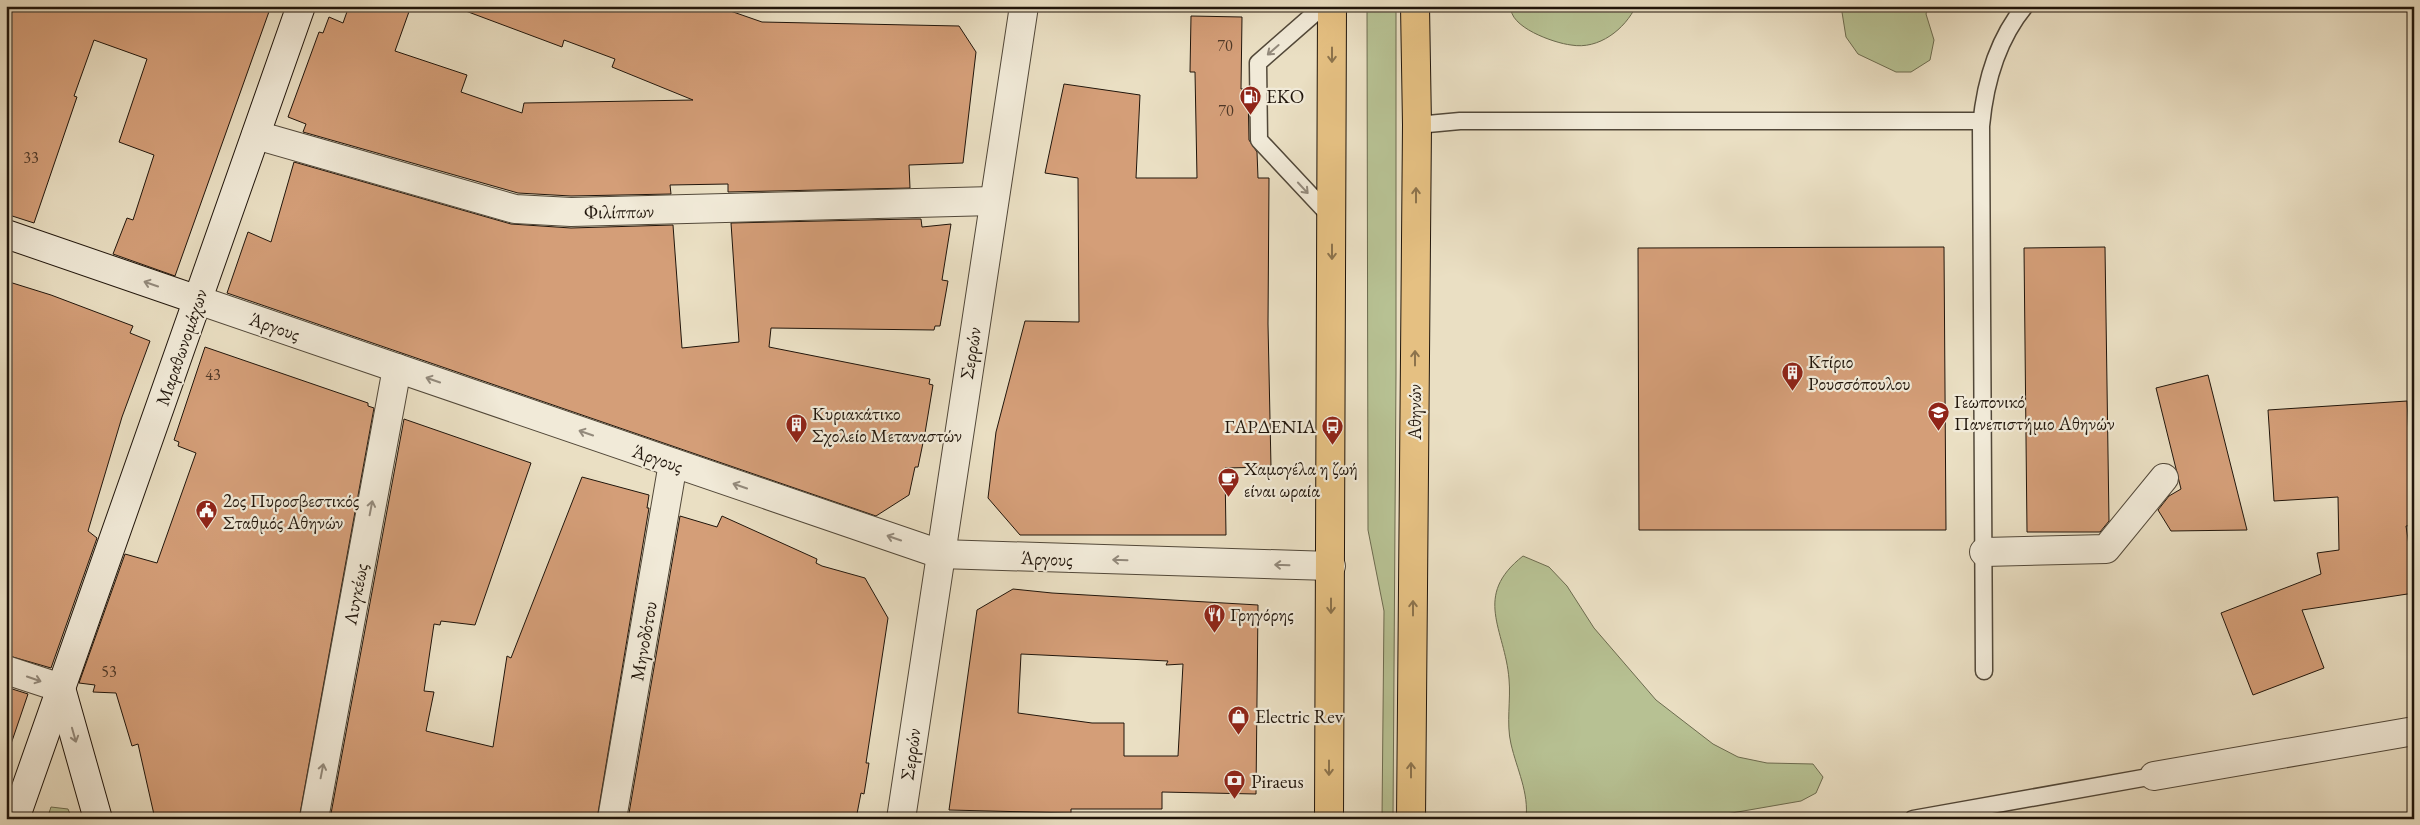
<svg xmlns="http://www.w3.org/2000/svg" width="2420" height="825" font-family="'EB Garamond',serif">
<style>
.green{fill:#b7c193;stroke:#6c6b4f}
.building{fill:#d49e78;stroke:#20150b;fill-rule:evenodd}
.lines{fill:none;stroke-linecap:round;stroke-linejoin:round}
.lane-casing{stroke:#524839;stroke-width:19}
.street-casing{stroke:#524839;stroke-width:30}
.secondary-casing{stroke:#20150b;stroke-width:30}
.highway-casing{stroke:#20150b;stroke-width:30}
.lane{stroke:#f1ead8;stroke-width:16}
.street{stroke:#f1ead8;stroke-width:28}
.secondary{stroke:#f1ead8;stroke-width:28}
.highway{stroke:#e5c082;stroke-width:28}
.oneway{stroke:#938a7c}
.oneway2{stroke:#8c734c}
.labels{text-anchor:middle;stroke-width:4.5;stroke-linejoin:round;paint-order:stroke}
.number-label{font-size:16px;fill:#4d3726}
.poi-label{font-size:19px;fill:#20150b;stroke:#f1ead8;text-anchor:start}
.street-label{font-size:19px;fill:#20150b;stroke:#f1ead8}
</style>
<rect width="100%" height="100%" fill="#eadfc3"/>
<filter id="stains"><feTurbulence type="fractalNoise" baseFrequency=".004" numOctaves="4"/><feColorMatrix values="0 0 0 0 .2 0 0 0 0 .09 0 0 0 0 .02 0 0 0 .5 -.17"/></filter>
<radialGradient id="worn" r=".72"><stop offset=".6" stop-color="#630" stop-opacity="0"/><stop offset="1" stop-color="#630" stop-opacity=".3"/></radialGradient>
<g class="green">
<polygon points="1367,6 1396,6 1396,374 1393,819 1382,819 1384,611 1368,530"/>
<path d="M1511,6h125c-11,23 -37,44 -65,39 -17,-2 -63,-18 -60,-39z"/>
<polygon points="1841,6 1928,6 1926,14 1934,40 1930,60 1911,72 1896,72 1858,54 1846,37"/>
<path d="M1523,556l26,11 18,19 27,42 62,72 57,44 25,13 29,6 46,1 10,13 -7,16 -15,8 -104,18h-171c3,-27 -9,-49 -15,-75 -5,-21 0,-44 -2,-65 -4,-50 -37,-83 14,-123z"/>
<polygon points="51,807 68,809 72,819 47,819"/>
</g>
<g class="building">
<polygon points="6,6 271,6 175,276 113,254 127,218 133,220 154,155 119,142 147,59 94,40 74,96 77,97 34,223 6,214"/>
<polygon points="349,6 411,6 395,51 467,75 461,92 522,113 524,103 693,100 612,67 615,59 564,40 562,47 463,10 464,6 716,6 762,22 959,26 976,52 963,163 909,165 910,188 728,192 728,184 670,185 671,194 571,196 518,193 303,132 306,124 288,117 319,32 323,33 329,17 343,23"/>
<polygon points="1191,16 1242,17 1241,89 1248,89 1249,140 1257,152 1258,178 1269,178 1268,324 1271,467 1225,468 1226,535 1020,535 988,498 996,432 1025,321 1079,322 1078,178 1045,173 1064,84 1140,95 1136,178 1197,178 1195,72 1190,72"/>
<polygon points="294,162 511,224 571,228 673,225 682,348 739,342 731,223 912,219 921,219 922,227 951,224 942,280 948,281 940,326 935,326 934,330 771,328 769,347 930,379 929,384 933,385 925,433 918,467 915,467 909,495 876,516 227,293 248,232 271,242"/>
<polygon points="1944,247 1946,530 1639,530 1638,248"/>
<polygon points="2105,247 2109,521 2100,532 2027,532 2024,248"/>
<polygon points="6,281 51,295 133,326 130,333 150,341 122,417 88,531 97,538 51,668 6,655"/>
<polygon points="205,347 368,403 368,406 374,408 299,819 155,819 138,744 132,746 116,693 93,692 95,685 79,683 125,554 157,563 196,453 178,446 179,442 174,440"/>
<polygon points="2208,375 2247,530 2171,531 2158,510 2169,496 2181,489 2156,388"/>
<polygon points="2407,401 2414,525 2406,526 2414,577 2414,593 2302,610 2324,668 2253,695 2221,613 2321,574 2317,553 2339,550 2338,497 2274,501 2268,410"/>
<polygon points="404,419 531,463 475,625 441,621 440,625 434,624 424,691 434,692 426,731 493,747 507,656 511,658 582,477 649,495 647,508 649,508 597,819 330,819"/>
<polygon points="680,516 717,527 722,516 817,559 816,563 822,566 865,578 888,618 866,763 869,763 864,794 861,793 856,819 628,819"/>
<path d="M1013,589l39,4 206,12 -2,189 -94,-2v17h-91v4l-122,-3 28,-200zM1021,654l147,7 -2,4 17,-1 -5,92h-54v-33h-32l-74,-10z"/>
<polygon points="6,687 28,694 11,744 6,743"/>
</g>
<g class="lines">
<defs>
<g id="lane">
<polyline points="1323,6 1258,63 1259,140 1332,218"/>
<polyline points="1417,125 1460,121 1981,121"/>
<path d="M1984,671l-3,-545c4,-43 16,-86 44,-120"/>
<polyline points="1913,819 2154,776"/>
</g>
<g id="street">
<polyline points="256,135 515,209 571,212 993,201"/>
<polyline points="198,300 940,554 1331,566"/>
<polyline points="1984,552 2106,549 2164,478"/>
<polyline points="6,670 61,688"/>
<polyline points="2154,776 2414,731"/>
<polyline points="314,819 397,368"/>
<polyline points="612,819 673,463"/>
<polyline points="901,819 1024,6"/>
</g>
<g id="secondary">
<polyline points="6,234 198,300"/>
<polyline points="61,688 98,819"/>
<polyline points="15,819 301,6"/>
</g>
<g id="highway">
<polyline points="1329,819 1332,6"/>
<polyline points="1411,819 1417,125 1415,6"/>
</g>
</defs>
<use href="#lane" class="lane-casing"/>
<use href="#street" class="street-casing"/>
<use href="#secondary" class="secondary-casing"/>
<use href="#highway" class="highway-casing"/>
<use href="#lane" class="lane"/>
<use href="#street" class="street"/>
<use href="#secondary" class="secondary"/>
<use href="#highway" class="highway"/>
</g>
<defs><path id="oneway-shaft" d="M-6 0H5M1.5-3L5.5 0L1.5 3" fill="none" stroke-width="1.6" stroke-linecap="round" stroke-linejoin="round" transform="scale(1.25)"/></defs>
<g class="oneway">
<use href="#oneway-shaft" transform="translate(1273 50) rotate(139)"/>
<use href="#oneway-shaft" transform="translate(1303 188) rotate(47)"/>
<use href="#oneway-shaft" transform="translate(151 284) rotate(-161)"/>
<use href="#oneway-shaft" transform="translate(433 380) rotate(-161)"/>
<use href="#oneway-shaft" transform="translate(586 433) rotate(-161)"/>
<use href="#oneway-shaft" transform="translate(740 486) rotate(-161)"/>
<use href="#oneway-shaft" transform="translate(371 508) rotate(-79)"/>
<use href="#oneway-shaft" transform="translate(894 538) rotate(-161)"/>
<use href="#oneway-shaft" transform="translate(1120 560) rotate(-178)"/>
<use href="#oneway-shaft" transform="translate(1282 565) rotate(-178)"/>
<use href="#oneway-shaft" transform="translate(34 679) rotate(19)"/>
<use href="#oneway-shaft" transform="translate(74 735) rotate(74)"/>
<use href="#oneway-shaft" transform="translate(322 771) rotate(-79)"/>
</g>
<g class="oneway2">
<use href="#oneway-shaft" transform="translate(1332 55) rotate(90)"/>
<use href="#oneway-shaft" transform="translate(1416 195) rotate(-90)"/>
<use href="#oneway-shaft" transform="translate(1332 252) rotate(90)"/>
<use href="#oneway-shaft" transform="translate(1415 358) rotate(-90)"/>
<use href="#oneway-shaft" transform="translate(1331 606) rotate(90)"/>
<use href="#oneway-shaft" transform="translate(1413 608) rotate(-90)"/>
<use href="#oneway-shaft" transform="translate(1329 768) rotate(90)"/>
<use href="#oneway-shaft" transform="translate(1411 770) rotate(-90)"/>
</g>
<defs>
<symbol id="fuel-pin" viewBox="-11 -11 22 30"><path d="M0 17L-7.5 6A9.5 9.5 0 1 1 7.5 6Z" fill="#8f2418" stroke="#f1ead8"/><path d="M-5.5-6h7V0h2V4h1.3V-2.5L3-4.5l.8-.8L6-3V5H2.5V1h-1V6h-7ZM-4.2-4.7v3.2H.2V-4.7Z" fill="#fff"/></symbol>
<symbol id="building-pin" viewBox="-11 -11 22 30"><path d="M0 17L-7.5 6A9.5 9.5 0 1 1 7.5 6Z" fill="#8f2418" stroke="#f1ead8"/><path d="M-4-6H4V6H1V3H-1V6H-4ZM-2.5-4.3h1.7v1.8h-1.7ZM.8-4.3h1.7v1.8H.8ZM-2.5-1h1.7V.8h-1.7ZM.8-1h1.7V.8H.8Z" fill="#fff"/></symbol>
<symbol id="university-pin" viewBox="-11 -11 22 30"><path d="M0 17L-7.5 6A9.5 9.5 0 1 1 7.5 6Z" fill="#8f2418" stroke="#f1ead8"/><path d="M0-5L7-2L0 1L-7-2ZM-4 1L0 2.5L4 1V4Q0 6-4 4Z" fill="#fff"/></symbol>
<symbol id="bus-pin" viewBox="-11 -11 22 30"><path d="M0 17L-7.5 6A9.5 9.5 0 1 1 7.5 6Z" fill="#8f2418" stroke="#f1ead8"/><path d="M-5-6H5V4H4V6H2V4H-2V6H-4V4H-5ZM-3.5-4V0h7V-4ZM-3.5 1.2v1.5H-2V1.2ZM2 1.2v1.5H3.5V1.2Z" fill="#fff"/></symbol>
<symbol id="cafe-pin" viewBox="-11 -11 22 30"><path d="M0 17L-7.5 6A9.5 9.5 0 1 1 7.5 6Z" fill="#8f2418" stroke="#f1ead8"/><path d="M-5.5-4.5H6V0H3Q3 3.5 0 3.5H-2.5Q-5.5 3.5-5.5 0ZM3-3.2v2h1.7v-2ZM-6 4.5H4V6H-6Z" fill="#fff"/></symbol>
<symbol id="civic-pin" viewBox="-11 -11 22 30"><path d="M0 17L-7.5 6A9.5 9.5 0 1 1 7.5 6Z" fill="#8f2418" stroke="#f1ead8"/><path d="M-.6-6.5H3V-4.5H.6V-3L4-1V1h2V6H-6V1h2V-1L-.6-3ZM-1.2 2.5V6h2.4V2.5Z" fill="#fff"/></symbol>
<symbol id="restaurant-pin" viewBox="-11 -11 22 30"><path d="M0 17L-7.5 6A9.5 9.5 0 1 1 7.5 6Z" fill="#8f2418" stroke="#f1ead8"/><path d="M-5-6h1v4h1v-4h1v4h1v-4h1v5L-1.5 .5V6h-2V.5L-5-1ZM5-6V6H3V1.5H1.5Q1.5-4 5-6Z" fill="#fff"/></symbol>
<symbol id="shop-pin" viewBox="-11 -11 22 30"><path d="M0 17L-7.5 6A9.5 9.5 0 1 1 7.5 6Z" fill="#8f2418" stroke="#f1ead8"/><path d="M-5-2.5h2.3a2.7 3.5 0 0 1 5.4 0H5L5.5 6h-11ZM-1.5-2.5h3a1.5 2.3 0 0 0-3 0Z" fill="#fff"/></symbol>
<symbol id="bank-pin" viewBox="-11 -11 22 30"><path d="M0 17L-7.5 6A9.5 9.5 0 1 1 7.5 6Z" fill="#8f2418" stroke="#f1ead8"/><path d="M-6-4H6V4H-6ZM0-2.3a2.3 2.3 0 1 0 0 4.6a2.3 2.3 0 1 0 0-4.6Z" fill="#fff"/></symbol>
</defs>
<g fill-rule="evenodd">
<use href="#fuel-pin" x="1238" y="84" width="25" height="34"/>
<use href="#building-pin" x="1780" y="360" width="25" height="34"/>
<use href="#university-pin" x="1926" y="400" width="25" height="34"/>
<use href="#building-pin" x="784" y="412" width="25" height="34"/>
<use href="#bus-pin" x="1320" y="414" width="25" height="34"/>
<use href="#cafe-pin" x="1216" y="466" width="25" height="34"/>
<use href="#civic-pin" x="194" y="498" width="25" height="34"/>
<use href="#restaurant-pin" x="1202" y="602" width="25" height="34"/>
<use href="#shop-pin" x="1226" y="704" width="25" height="34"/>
<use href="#bank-pin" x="1222" y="768" width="25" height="34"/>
</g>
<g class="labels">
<g class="number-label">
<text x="1225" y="51">70</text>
<text x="1226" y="116">70</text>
<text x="31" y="163">33</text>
<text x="213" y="380">43</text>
<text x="109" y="677">53</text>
</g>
<g class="poi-label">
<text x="1266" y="103">EKO</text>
<text x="1808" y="368">Κτίριο<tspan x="1808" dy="22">Ρουσσόπουλου</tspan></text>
<text x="1954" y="408">Γεωπονικό<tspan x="1954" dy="22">Πανεπιστήμιο Αθηνών</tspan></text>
<text x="812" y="420">Κυριακάτικο<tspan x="812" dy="22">Σχολείο Μεταναστών</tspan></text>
<text x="1316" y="433" text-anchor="end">ΓΑΡΔΕΝΙΑ</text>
<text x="1244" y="475">Χαμογέλα η ζωή<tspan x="1244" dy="22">είναι ωραία</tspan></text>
<text x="223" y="507">2ος Πυροσβεστικός<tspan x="223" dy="22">Σταθμός Αθηνών</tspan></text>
<text x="1230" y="621">Γρηγόρης</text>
<text x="1255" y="723">Electric Rev</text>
<text x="1251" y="788">Piraeus</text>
</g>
<g class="street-label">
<text transform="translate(619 211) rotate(-1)" y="7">Φιλίππων</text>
<text transform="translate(275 326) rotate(19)" y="7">Άργους</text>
<text transform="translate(181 347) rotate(-71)" y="7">Μαραθωνομάχων</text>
<text transform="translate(970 353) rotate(-81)" y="7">Σερρών</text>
<text transform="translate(1414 412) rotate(-90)" y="7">Αθηνών</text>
<text transform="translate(658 458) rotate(19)" y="7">Άργους</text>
<text transform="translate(1047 558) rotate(2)" y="7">Άργους</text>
<text transform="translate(355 594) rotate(-79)" y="7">Λυγκέως</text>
<text transform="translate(643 641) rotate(-80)" y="7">Μηνοδότου</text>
<text transform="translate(910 754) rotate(-82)" y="7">Σερρών</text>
</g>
</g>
<rect width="2420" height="825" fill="none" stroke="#eadfc3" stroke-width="25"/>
<rect x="8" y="8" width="2405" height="810" fill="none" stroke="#20150b" stroke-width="2.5"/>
<rect x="12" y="12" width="2395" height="800" fill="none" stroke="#20150b"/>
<rect width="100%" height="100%" filter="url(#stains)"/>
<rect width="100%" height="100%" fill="url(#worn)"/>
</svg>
